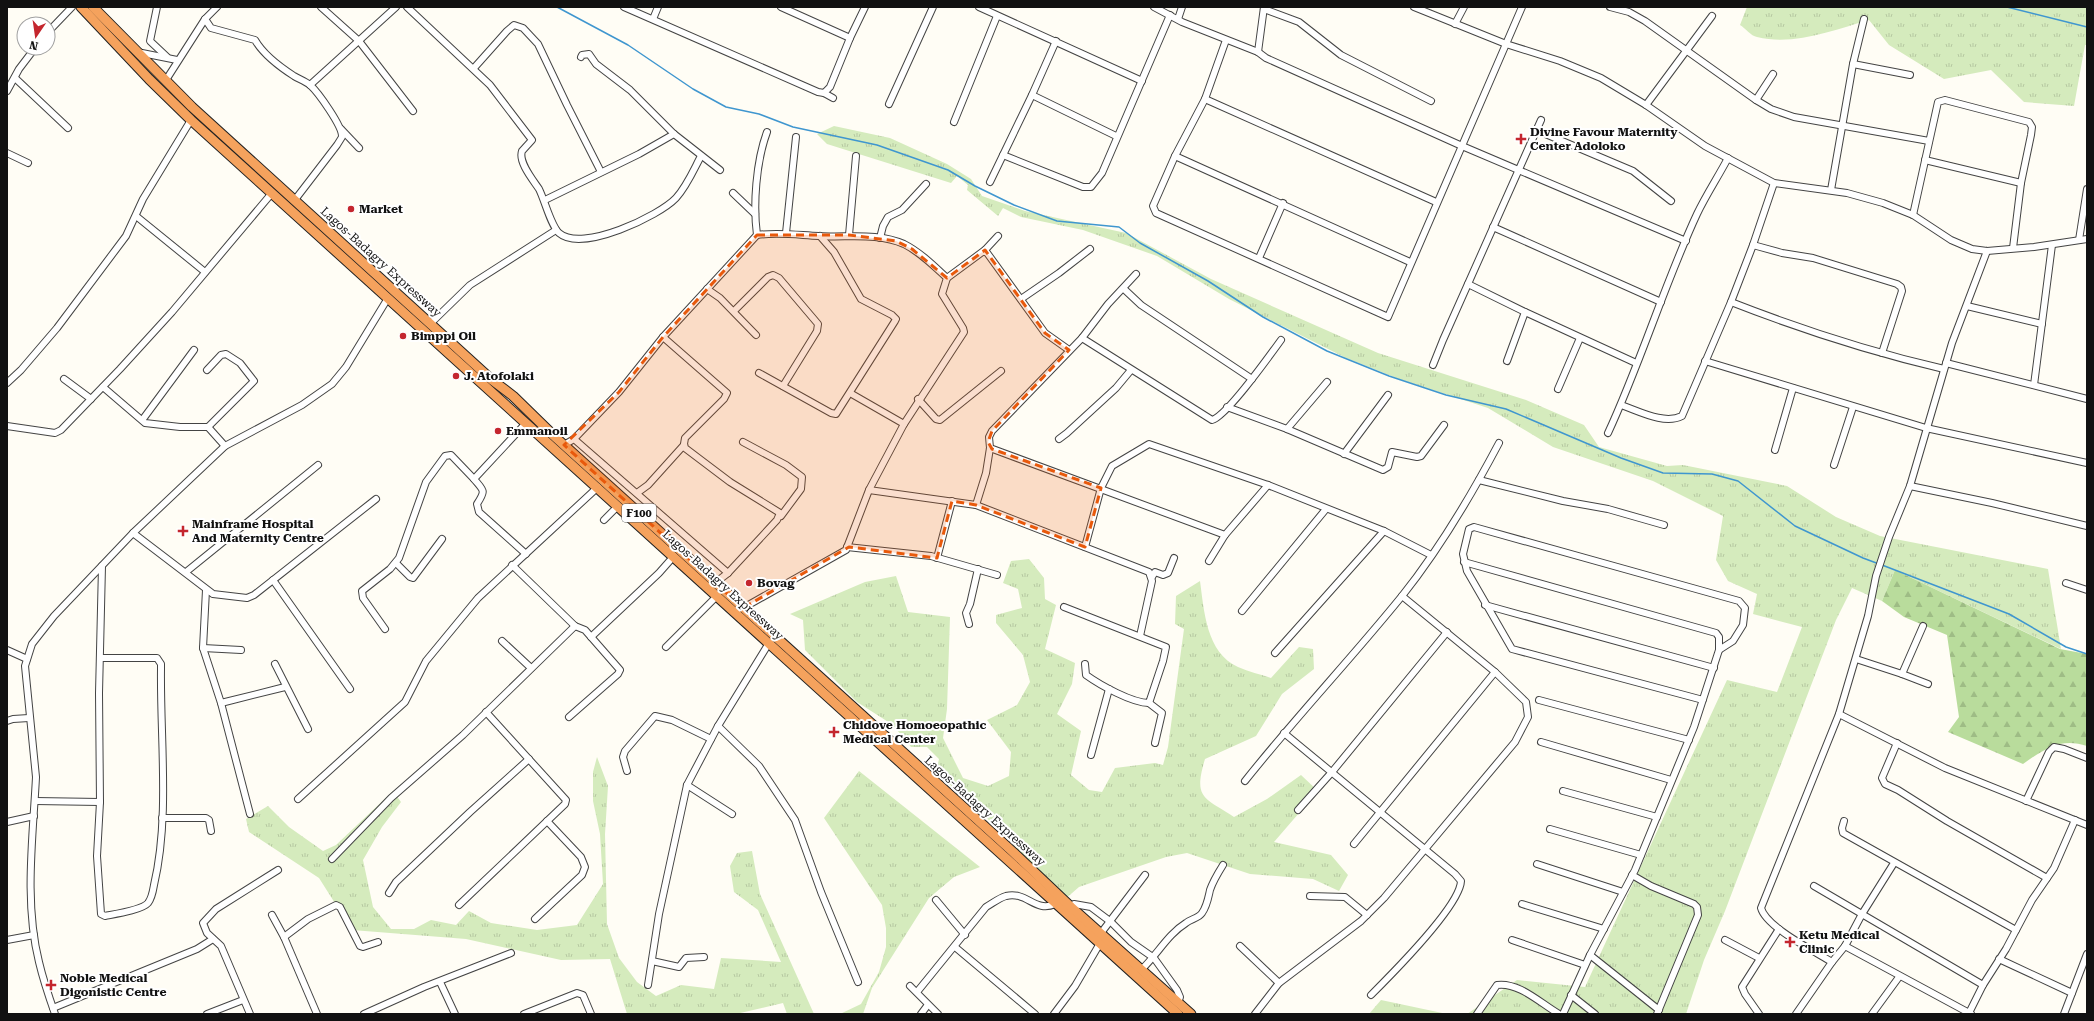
<svg xmlns="http://www.w3.org/2000/svg" width="2094" height="1021" font-family="'Roboto Serif',serif">
<style>
.grass{fill:url(#grass-tufts)}
.forest{fill:url(#forest-firs)}
.lines{fill:none;stroke-linecap:round;stroke-linejoin:round}
.stream{stroke:#3f96cf;stroke-width:1.5}
.minor-casing{stroke:#444;stroke-width:8}
.highway-casing{stroke:#222;stroke-width:11}
.minor{stroke:#fff;stroke-width:6}
.highway{stroke:#f5a25d;stroke-width:9}
.marked{fill:#e8590c;fill-opacity:0.2;stroke:#e8590c;stroke-width:3;stroke-dasharray:8 5;stroke-linejoin:round}
.poi-dot{fill:#c4262e;stroke:#fff;stroke-width:1.5}
.labels{text-anchor:middle;stroke-width:4;stroke-linejoin:round;paint-order:stroke}
.shield{fill:#fff;stroke:#585858;stroke-width:1}
.shield-label{font-size:11px;font-weight:bold;fill:#111}
.poi-label{font-size:12px;font-weight:bold;fill:#111;stroke:#fff;text-anchor:start}
.street-label{font-size:12px;fill:#111;stroke:#fff}
</style>
<defs>
<pattern id="grass-tufts" width="24" height="20" patternUnits="userSpaceOnUse"><rect width="24" height="20" fill="#d5ebbd"/><path d="M3 7l-1-3M5 7V3M7 7l1-3M15 17l-1-3M17 17v-4M19 17l1-3" fill="none" stroke="#b6c8a1"/></pattern>
<pattern id="forest-firs" width="22" height="20" patternUnits="userSpaceOnUse"><rect width="22" height="20" fill="#b9dc9c"/><path d="M5 1l3.5 6h-7zM16 11l3.5 6h-7z" fill="#9ebc85"/></pattern>
</defs>
<rect width="100%" height="100%" fill="#fffdf5"/>
<g class="grass">
<path d="M1747,7h340v38h-2l-11,61 -50,-4 -33,-32 -47,9 -55,-34 -20,-25c-35,10 -75,26 -112,17 -6,-1 -12,-9 -17,-12z"/>
<polygon points="834,126 890,138 947,164 971,179 982,196 1025,211 1126,233 1211,279 1378,353 1526,400 1584,425 1599,447 1667,466 1683,465 1787,486 1836,517 1880,536 2048,569 2061,649 1895,570 1882,601 1852,588 1836,620 1725,911 1704,960 1686,1014 1467,1014 1517,980 1585,987 1727,680 1777,692 1802,627 1753,614 1757,594 1728,581 1716,560 1723,516 1653,481 1553,447 1488,408 1399,379 1346,358 1229,299 1157,256 1083,230 1021,217 1003,208 998,216 967,190 968,185 957,176 951,183 827,144 817,134"/>
<path d="M1029,559l15,19 1,21 11,6 -11,44 30,14 -3,21 -15,30 24,17 -10,44 18,15 13,2 13,-24 40,-5 8,2 5,-18 16,-118 -9,-5 1,-28 24,-15c4,29 6,72 38,86 11,5 22,7 33,11l28,-31 14,2 1,20 -32,25 -26,42 -51,23c-12,40 -1,38 29,58l33,-18 34,-24 17,16 -44,51 57,13 17,20 -9,16 -26,-12 -63,-5 -63,-21 -21,4 -87,30 -15,13 -63,-69 -65,-59 3,-13 -12,-12h-16l-18,-22 -36,-23 -52,-52 -2,-30 -13,-6 75,-32 31,-6 12,36 42,5 -3,92 -4,29 20,40 25,8 21,-10 2,-24 -24,-32 30,-15 13,-23 -7,-27 -27,-32v-8l26,-7 -4,-19 -15,-6 8,-22z"/>
<polygon points="597,757 608,786 605,834 607,924 619,958 637,982 656,996 681,985 714,989 721,958 781,962 758,910 734,892 730,866 737,853 752,851 760,894 814,1014 787,1014 783,1003 736,1014 627,1014 610,959 561,960 466,939 352,930 319,878 249,832 246,819 268,806 289,827 323,851 336,845 393,791 401,802 382,827 363,860 373,907 391,929 414,929 431,920 456,925 469,911 491,923 537,930 577,925 603,884 600,834 593,801 593,772"/>
<polygon points="859,771 980,867 954,877 929,898 872,988 863,1014 840,1014 861,1004 879,972 886,947 886,928 882,905 824,818"/>
<polygon points="1381,1000 1447,1014 1369,1014"/>
</g>
<path class="forest" d="M1895,570l165,79 27,5v92c-26,-9 -43,3 -64,18l-75,-32 11,-15 -12,-82 -43,-18 -22,-16z"/>
<g class="lines">
<g class="stream">
<polyline points="557,7 628,45 693,89 726,107 759,114 793,127 877,145 948,170 975,186 1014,205 1057,221 1119,227 1140,243 1208,281 1263,317 1327,351 1389,376 1446,395 1506,409 1621,458 1663,473 1712,474 1738,481 1795,526 1863,558 1879,564"/>
<polyline points="2007,7 2087,27"/>
<polyline points="1882,565 2009,614 2066,647 2087,654"/>
</g>
<defs>
<g id="minor">
<polyline points="157,7 150,41 167,57"/>
<polyline points="321,7 359,41 413,111"/>
<path d="M407,7l83,78 42,55 -10,11c-4,11 11,29 17,38 6,12 12,37 20,44 23,20 100,-17 117,-35 11,-12 18,-29 25,-42"/>
<polyline points="624,7 818,92 824,93 833,98"/>
<polyline points="781,7 850,38"/>
<polyline points="979,7 1142,81"/>
<polyline points="1154,7 1182,22 1258,52 1266,58 1462,146 1686,241"/>
<polyline points="1414,7 1506,44 1560,61 1601,78 1646,105 1705,146 1774,183 1847,193 1883,203 1913,215 1951,240 1972,249 1987,251 2034,247 2087,239"/>
<polyline points="1610,7 1629,12 1645,21 1756,100 1771,109 1794,117 1929,141"/>
<polyline points="1264,9 1299,22 1341,55 1431,101"/>
<path d="M205,19l6,9 44,12c8,14 25,27 39,36 5,3 11,5 16,9 8,7 33,42 32,52l-5,8 -43,56"/>
<polyline points="653,19 658,7"/>
<polyline points="1178,19 1182,7"/>
<polyline points="1455,24 1464,7"/>
<polyline points="48,32 72,7"/>
<polyline points="1226,40 1205,99 1175,156 1153,206 1156,213 1388,317 1522,7"/>
<polyline points="137,52 177,60"/>
<polyline points="1258,52 1264,7"/>
<polyline points="581,57 582,55 589,54 596,64 630,90 674,134 720,170"/>
<polyline points="1853,64 1910,75"/>
<polyline points="474,68 507,31 514,25 523,28 538,44 567,105 601,172"/>
<polyline points="15,78 68,128"/>
<polyline points="166,80 205,19 217,7"/>
<polyline points="310,85 396,7"/>
<polyline points="7,91 19,69 35,48"/>
<polyline points="824,93 830,87 850,38 865,7"/>
<polyline points="1032,95 1116,136"/>
<polyline points="1205,99 1436,202"/>
<polyline points="1756,100 1773,74"/>
<polyline points="889,104 933,7"/>
<polyline points="1646,105 1712,16"/>
<polyline points="954,122 997,16"/>
<polyline points="341,129 359,148"/>
<polyline points="1536,130 1633,171 1671,201"/>
<polyline points="7,153 28,163"/>
<polyline points="1003,155 1083,187 1091,187 1102,173 1170,15"/>
<polyline points="1175,156 1410,262"/>
<polyline points="1925,160 2021,183"/>
<polyline points="990,182 1032,95 1056,41"/>
<polyline points="1831,190 1853,64 1864,19"/>
<polyline points="733,193 755,214"/>
<polyline points="545,200 639,154 674,134"/>
<polyline points="1913,215 1938,102 1945,100 2029,122 2032,127 2031,135 2021,183 2013,248"/>
<polyline points="136,216 205,272"/>
<polyline points="1493,227 1661,302"/>
<polyline points="786,233 796,137"/>
<path d="M757,235c-4,-30 -1,-73 10,-103"/>
<polyline points="849,235 856,156"/>
<polyline points="880,238 883,226 888,217 902,210 926,184"/>
<polyline points="2079,240 2087,189"/>
<polyline points="1753,245 1782,253 1813,258 1897,284 1901,287 1902,291 1882,353"/>
<polyline points="985,250 998,236"/>
<polyline points="1259,258 1283,203"/>
<polyline points="947,278 985,250 1045,333 1069,350"/>
<polyline points="1468,284 1525,312 1636,363"/>
<polyline points="707,289 720,298 756,335"/>
<polyline points="1124,289 1141,305 1252,379"/>
<polyline points="1021,299 1059,273 1090,249"/>
<path d="M1731,302c69,27 140,50 213,67"/>
<polyline points="1967,306 2042,324"/>
<polyline points="734,311 768,277 773,275 779,278 818,324 817,331 783,386"/>
<polyline points="431,323 470,285 556,230"/>
<polyline points="663,337 727,393 724,399 685,438 684,444 685,448 730,482 780,513 777,520 728,573 715,583"/>
<path d="M1082,338l130,82c15,-4 58,-65 69,-80"/>
<polyline points="1507,361 1525,312"/>
<polyline points="1705,361 1926,428 2087,463"/>
<polyline points="1946,363 2087,399"/>
<polyline points="1433,365 1443,340 1541,120"/>
<polyline points="207,370 221,355 226,354 240,363 254,381 208,427"/>
<polyline points="759,373 831,413 836,414 895,321 896,319 892,315 861,299 834,252 820,236"/>
<polyline points="64,379 91,399"/>
<polyline points="7,383 21,370 57,328 126,236 143,199 191,120"/>
<polyline points="2034,385 2052,245"/>
<polyline points="103,387 145,423 180,427 208,427 225,446"/>
<polyline points="1558,389 1580,338"/>
<polyline points="850,393 904,424"/>
<polyline points="918,399 936,419 940,420 1001,371"/>
<path d="M1621,405c18,6 43,20 61,11l49,-114 22,-57 21,-62"/>
<polyline points="1227,407 1287,429 1383,470 1388,467 1392,452 1417,457 1421,456 1444,425"/>
<polyline points="143,419 194,350"/>
<polyline points="7,426 55,433 61,430 120,369 172,312 272,193"/>
<polyline points="1287,429 1327,382"/>
<path d="M1608,433c33,-71 56,-148 89,-219 9,-19 21,-37 31,-56"/>
<polyline points="574,439 728,573"/>
<polyline points="1059,439 1067,433 1116,388 1131,370"/>
<polyline points="743,442 786,465 802,477 801,489 781,516"/>
<path d="M564,445l10,-6 45,-47 44,-55 94,-102c21,-3 41,0 62,1 27,2 58,-4 85,8 16,8 30,22 43,34l-5,16 21,34 1,4 -60,92 -35,66 -23,60 -103,58"/>
<polyline points="990,448 1225,535 1268,485"/>
<polyline points="1775,450 1793,388"/>
<polyline points="1344,454 1388,395"/>
<polyline points="1834,465 1853,407"/>
<path d="M474,479c10,12 12,11 3,25l2,8 47,42"/>
<polyline points="1479,480 1563,501 1608,509 1664,525"/>
<polyline points="1910,486 1992,503 2087,526"/>
<polyline points="869,490 976,505 1149,572 1152,581 1140,636"/>
<polyline points="637,493 648,485 684,445"/>
<polyline points="976,505 986,473 990,448 989,437 992,431 1082,338 1108,304 1136,274"/>
<polyline points="604,520 618,506"/>
<polyline points="133,533 213,594 247,598 254,595 376,499"/>
<polyline points="847,547 931,556 997,575"/>
<polyline points="1085,547 1101,488 1112,466 1149,444 1268,485 1384,531 1431,555"/>
<polyline points="937,558 952,501"/>
<polyline points="1209,561 1225,535"/>
<polyline points="1464,562 1716,633 1719,637 1719,650"/>
<polyline points="396,563 410,577 413,578 442,539"/>
<polyline points="512,565 575,626 585,630 620,670 618,674 569,717"/>
<polyline points="186,572 318,465"/>
<polyline points="1152,577 1155,572 1163,575 1168,573 1174,558"/>
<polyline points="273,580 350,689"/>
<polyline points="2066,583 2087,590"/>
<polyline points="206,590 203,648 221,703 250,814"/>
<polyline points="1485,605 1714,668"/>
<path d="M1064,607l102,40 -3,14 -14,42c-17,0 -49,-18 -63,-28l-1,-11"/>
<polyline points="1242,611 1326,509"/>
<polyline points="969,624 966,613 970,604 978,569"/>
<polyline points="385,629 363,598 362,591 390,569 399,558 426,482 445,456 451,455 474,479 526,423"/>
<polyline points="591,637 659,573 674,556"/>
<polyline points="502,641 531,668"/>
<polyline points="666,647 717,596"/>
<polyline points="203,648 241,650"/>
<polyline points="7,650 27,659"/>
<polyline points="1275,653 1384,531"/>
<path d="M100,658h57l4,6v5c-1,69 9,149 -7,216 -1,6 -2,13 -6,18 -6,7 -33,11 -43,13l-4,-2 -4,-58 3,-54 -1,-109 3,-127"/>
<polyline points="1856,659 1902,674 1928,684"/>
<polyline points="275,664 308,729"/>
<polyline points="1902,674 1923,626"/>
<polyline points="1539,700 1689,740"/>
<polyline points="221,703 285,687"/>
<polyline points="1149,703 1162,713 1155,743"/>
<polyline points="1839,714 1945,768 2087,825"/>
<polyline points="7,721 13,719 29,718"/>
<polyline points="718,726 759,766 795,820 821,892 858,982"/>
<path d="M1284,733l171,141 6,7c-1,25 -70,94 -90,114"/>
<polyline points="1541,742 1671,780"/>
<polyline points="1897,743 1882,778 1885,784 1898,790 1947,821 2047,878"/>
<polyline points="1091,755 1109,689"/>
<polyline points="627,771 623,757 625,751 655,716 672,720 711,739"/>
<path d="M1245,781c50,-63 106,-122 157,-185 36,-45 70,-102 97,-153"/>
<polyline points="687,785 732,814"/>
<polyline points="1563,791 1657,817"/>
<polyline points="298,799 405,702 426,661 478,598 598,487"/>
<polyline points="35,801 100,802"/>
<polyline points="2026,801 2049,752 2054,747 2064,749 2087,758"/>
<polyline points="1298,810 1332,772 1447,632"/>
<polyline points="162,818 206,818 209,820 211,831"/>
<polyline points="1844,821 1842,828 1843,833 2016,930"/>
<polyline points="7,822 34,816"/>
<polyline points="1550,829 1641,855"/>
<polyline points="1354,844 1495,672"/>
<polyline points="332,859 391,798 463,735 575,626"/>
<polyline points="1537,864 1623,892"/>
<polyline points="1632,875 1651,886 1694,904 1697,907 1698,915 1657,1014"/>
<polyline points="1814,886 1983,985"/>
<polyline points="389,893 396,882 470,812 529,759"/>
<polyline points="1310,896 1345,897 1367,915"/>
<polyline points="936,900 965,935"/>
<polyline points="1522,904 1604,929"/>
<polyline points="459,905 565,804 566,800 486,712"/>
<polyline points="1071,907 1074,904 1091,907 1111,922 1131,942 1154,958 1177,990 1180,997 1178,1003"/>
<polyline points="272,915 284,937 308,919 336,905 340,907 360,946 363,947 378,942"/>
<polyline points="535,919 582,875 585,867 581,857 547,821"/>
<polyline points="1101,933 1145,875"/>
<polyline points="284,937 317,1014"/>
<polyline points="7,940 34,935"/>
<polyline points="1512,940 1585,965"/>
<polyline points="1725,940 1759,958"/>
<polyline points="1240,946 1279,983"/>
<polyline points="1845,946 1862,914 1894,863"/>
<polyline points="955,947 1035,1014"/>
<polyline points="1590,955 1659,1010"/>
<polyline points="1999,959 2072,993"/>
<polyline points="652,961 679,967 686,958 704,957"/>
<path d="M1141,970c16,-15 27,-36 45,-47 5,-4 13,-5 16,-10 5,-7 6,-14 8,-23 3,-9 8,-17 13,-25"/>
<polyline points="440,982 455,1014"/>
<polyline points="648,985 659,914 687,785 718,726 769,643"/>
<polyline points="910,986 938,1014"/>
<path d="M917,992l69,-85c7,-4 13,-9 20,-11 21,-5 29,17 49,8"/>
<polyline points="1571,995 1595,1014"/>
<polyline points="53,1008 197,949 213,939"/>
<polyline points="1969,1013 1983,985 2006,949 2032,900 2054,868 2075,820"/>
<path d="M55,1014c-6,-17 -12,-35 -16,-52 -15,-60 -6,-125 -3,-185l-11,-111 7,-22 22,-28 79,-83 92,-87 77,-41 30,-21 14,-17 42,-69"/>
<polyline points="207,1014 243,1000"/>
<polyline points="250,1014 221,946 207,933 203,923 216,909 278,870"/>
<polyline points="364,1014 424,987 511,953"/>
<polyline points="524,1014 577,993 583,995 591,1014"/>
<polyline points="921,1014 927,1006"/>
<polyline points="1054,1014 1075,986 1099,945"/>
<polyline points="1255,1014 1279,983 1361,921 1384,898 1515,742 1528,717 1526,702 1495,672 1402,596"/>
<path d="M1477,1014l20,-29c22,-3 43,18 62,29"/>
<polyline points="1563,1014 1590,955 1635,870 1694,727 1719,650 1733,641 1743,625 1745,608 1739,601 1474,527 1469,529 1463,554 1467,571 1512,649 1703,700"/>
<polyline points="1759,1014 1745,994 1742,987 1779,929"/>
<polyline points="1796,1014 1832,962"/>
<polyline points="1872,1014 1899,977"/>
<path d="M1971,1014l-126,-68 -13,16c-18,-11 -66,-35 -71,-54l78,-194 29,-98 8,-40 13,-39 21,-51 42,-143 35,-92"/>
<polyline points="2064,1014 2087,954"/>
</g>
<g id="highway">
<polyline points="81,7 149,79 191,120 1178,1014"/>
<polyline points="93,7 192,107 492,380 513,396 554,436 1013,852 1071,907 1191,1014"/>
</g>
</defs>
<use href="#minor" class="minor-casing"/>
<use href="#highway" class="highway-casing"/>
<use href="#minor" class="minor"/>
<use href="#highway" class="highway"/>
</g>
<path class="marked" d="M757,235h92l47,6 16,8 35,29 38,-28 60,83 24,17 -77,81 -4,11 4,7 109,39 -16,59 -109,-42 -24,-4 -15,57 -88,-11 -106,61 -179,-163 55,-53 44,-55z"/>
<g class="poi-dot">
<path d="M1519 133h4v4h4v4h-4v4h-4v-4h-4v-4h4z"/>
<circle cx="351" cy="209" r="4"/>
<circle cx="403" cy="336" r="4"/>
<circle cx="456" cy="376" r="4"/>
<circle cx="498" cy="431" r="4"/>
<path d="M181 525h4v4h4v4h-4v4h-4v-4h-4v-4h4z"/>
<circle cx="749" cy="583" r="4"/>
<path d="M832 726h4v4h4v4h-4v4h-4v-4h-4v-4h4z"/>
<path d="M1788 936h4v4h4v4h-4v4h-4v-4h-4v-4h4z"/>
<path d="M49 979h4v4h4v4h-4v4h-4v-4h-4v-4h4z"/>
</g>
<g class="labels">
<rect class="shield" x="622" y="504" width="34" height="18" rx="3"/>
<g class="shield-label">
<text x="639" y="517">F100</text>
</g>
<g class="poi-label">
<text x="1530" y="136">Divine Favour Maternity<tspan x="1530" dy="14">Center Adoloko</tspan></text>
<text x="359" y="213">Market</text>
<text x="411" y="340">Bimppi Oil</text>
<text x="464" y="380">J. Atofolaki</text>
<text x="506" y="435">Emmanoil</text>
<text x="192" y="528">Mainframe Hospital<tspan x="192" dy="14">And Maternity Centre</tspan></text>
<text x="757" y="587">Bovag</text>
<text x="843" y="729">Chidove Homoeopathic<tspan x="843" dy="14">Medical Center</tspan></text>
<text x="1799" y="939">Ketu Medical<tspan x="1799" dy="14">Clinic</tspan></text>
<text x="60" y="982">Noble Medical<tspan x="60" dy="14">Digonistic Centre</tspan></text>
</g>
<g class="street-label">
<text transform="translate(381 262) rotate(42)" y="4">Lagos-Badagry Expressway</text>
<text transform="translate(723 585) rotate(42)" y="4">Lagos-Badagry Expressway</text>
<text transform="translate(985 811) rotate(42)" y="4">Lagos-Badagry Expressway</text>
</g>
</g>
<rect width="2094" height="1021" fill="none" stroke="#111111" stroke-width="16"/>
<g transform="translate(36 36) rotate(193)"><circle r="19" fill="#ffffff" stroke="#a0a0a0"/>
<path d="M0-3L7 15L0 10L-7 15Z" fill="#c4262e"/>
<text y="-6" font-size="11" font-weight="bold" text-anchor="middle" fill="#111111">N</text>
</g>
</svg>
